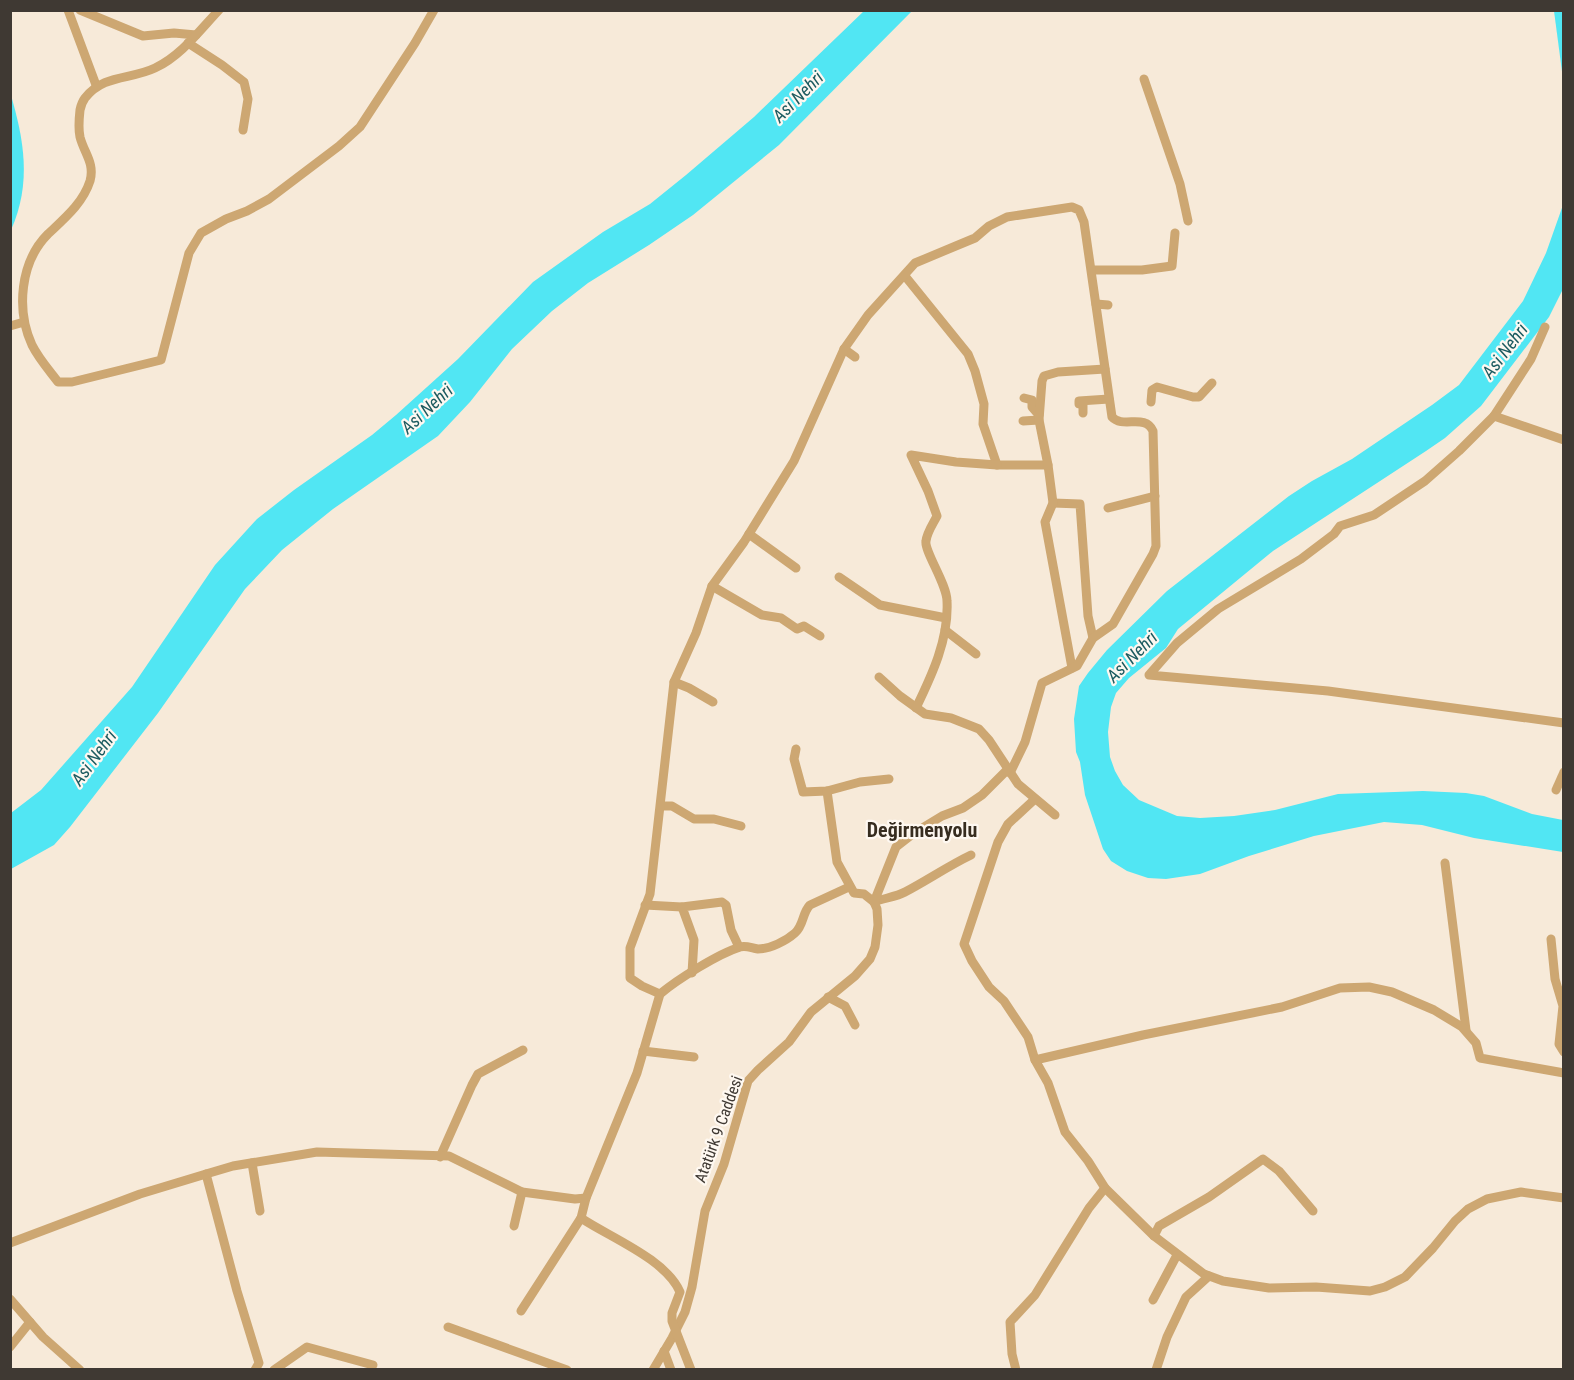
<svg xmlns="http://www.w3.org/2000/svg" width="1574" height="1380" font-family="'Roboto Condensed',sans-serif">
<style>
.water{fill:#51e6f3}
.lines{fill:none;stroke-linecap:round;stroke-linejoin:round}
.minor{stroke:#cda772;stroke-width:9}
.labels{text-anchor:middle;stroke-width:4.5;stroke-linejoin:round;paint-order:stroke}
.street-label{font-size:16px;fill:#3f3933;stroke:#fef8f1}
.water-label{font-size:18px;font-style:italic;fill:#1d5b60;stroke:#fef8f1}
.quarter-label{font-size:20px;font-weight:bold;fill:#372d20;stroke:#fef8f1}
</style>
<rect width="100%" height="100%" fill="#f7ead9"/>
<g class="water">
<polygon points="865,10 912,11 779,145 693,215 649,245 588,283 552,311 512,349 470,402 438,436 333,509 282,550 245,589 158,713 70,827 54,845 11,869 11,813 41,790 132,687 215,565 257,519 294,490 372,435 396,415 458,359 533,282 603,232 650,204 686,175 754,117"/>
<polygon points="1554,11 1563,11 1563,79"/>
<path d="M10,92c14,47 22,91 1,138z"/>
<polygon points="1563,205 1563,289 1549,317 1481,406 1445,438 1426,451 1273,551 1178,629 1166,648 1129,678 1116,693 1111,707 1108,732 1110,757 1115,771 1123,785 1139,800 1177,816 1200,818 1234,816 1275,810 1338,794 1423,791 1466,793 1484,796 1532,814 1563,820 1563,852 1474,838 1422,825 1384,822 1314,836 1249,856 1200,874 1166,879 1148,878 1127,871 1111,861 1103,849 1085,795 1080,762 1076,752 1074,719 1079,686 1088,673 1107,650 1167,591 1289,496 1312,481 1352,459 1432,405 1459,385 1523,301 1546,253"/>
</g>
<g class="lines">
<g class="minor">
<polyline points="68,10 96,85"/>
<polyline points="80,10 143,36 174,33 196,35"/>
<path d="M219,10c-19,20 -38,46 -64,58 -25,12 -51,6 -70,30 -3,4 -4,7 -5,12 -1,9 -2,18 0,27 4,16 15,26 10,44 -7,22 -25,37 -42,53 -28,28 -32,76 -16,111 7,14 17,25 26,37h14l89,-22 28,-107 12,-20 25,-14 21,-8 22,-12 70,-53 21,-19 55,-84 19,-33"/>
<polyline points="188,43 222,65 244,82 248,99 243,130"/>
<polyline points="1144,79 1180,184 1188,221"/>
<polyline points="1092,270 1142,270 1172,266 1175,233"/>
<polyline points="905,276 968,354 975,371 984,404 983,424 997,465 1048,465"/>
<polyline points="1096,304 1108,305"/>
<polyline points="10,326 24,322"/>
<polyline points="844,349 855,357"/>
<polyline points="1024,398 1032,400 1032,407 1039,415"/>
<polyline points="1151,402 1152,390 1157,387 1193,397 1199,397 1212,383"/>
<polyline points="1083,413 1083,405 1079,404 1079,401 1109,399"/>
<polyline points="1494,416 1531,359 1545,327"/>
<polyline points="1023,421 1039,420"/>
<polyline points="1564,440 1494,416 1459,451 1425,481 1374,515 1340,526 1334,534 1301,559 1218,609 1177,643 1149,675 1328,691 1564,723"/>
<polyline points="1053,503 1080,504 1088,616 1093,638"/>
<polyline points="1108,508 1155,496"/>
<polyline points="749,534 796,568"/>
<polyline points="839,577 880,605 946,618"/>
<polyline points="712,586 762,615 781,618 797,629 804,626 820,636"/>
<polyline points="945,630 976,654"/>
<polyline points="1072,668 1045,522 1053,503 1048,465 1039,420 1042,381 1044,376 1058,372 1105,369"/>
<polyline points="879,677 900,696 925,714 951,718 979,729 989,740 1018,784 1055,815"/>
<polyline points="674,682 689,688 713,702"/>
<path d="M916,708c16,-33 33,-69 31,-107 0,-17 -23,-50 -21,-60 1,-9 7,-17 11,-25l-9,-25 -17,-36 45,7 41,3"/>
<polyline points="796,749 794,759 803,792 827,791 860,782 889,779"/>
<polyline points="1556,790 1564,772"/>
<path d="M827,791l10,71 17,31 10,1 10,8c10,-4 22,-5 31,-10 23,-12 43,-26 66,-37"/>
<polyline points="1035,799 1008,824 998,842 964,944 972,961 989,987 1004,1001 1028,1037 1035,1060 1048,1083 1065,1132 1088,1161 1105,1188 1154,1236 1204,1274 1223,1281 1269,1288 1316,1287 1370,1291 1385,1287 1405,1277 1433,1248 1455,1221 1468,1209 1487,1199 1521,1192 1564,1198"/>
<polyline points="661,806 672,806 694,819 714,819 741,826"/>
<polyline points="1445,863 1466,1030"/>
<polyline points="645,905 682,907"/>
<polyline points="1551,939 1555,979 1563,1006 1559,1044 1564,1052"/>
<polyline points="692,973 694,940 682,907 722,902 726,905 731,930 739,947"/>
<path d="M660,994l-18,-8 -12,-8v-30l20,-54 24,-212 22,-49 16,-47 32,-44 50,-81 50,-112 24,-34 47,-52 60,-25 14,-12 18,-9 65,-10 7,3 5,12 28,195c11,12 33,-4 41,14l3,115 -3,8 -40,70 -20,14 -16,28 -35,17 -17,59 -15,31"/>
<polyline points="828,997 845,1006 855,1025"/>
<polyline points="643,1051 694,1057"/>
<polyline points="1035,1060 1143,1035 1282,1007 1340,988 1369,987 1392,992 1434,1010 1462,1027 1476,1043 1480,1058 1564,1073"/>
<polyline points="440,1157 472,1085 478,1074 523,1050"/>
<polyline points="252,1163 260,1211"/>
<polyline points="206,1174 237,1291 259,1363 255,1370"/>
<polyline points="514,1226 522,1192"/>
<polyline points="1154,1236 1159,1226 1209,1197 1263,1159 1279,1171 1313,1211"/>
<polyline points="10,1243 140,1194 206,1174 233,1166 317,1152 449,1156 522,1192 575,1199 586,1198"/>
<polyline points="10,1299 43,1337 80,1370"/>
<polyline points="1153,1300 1177,1255"/>
<polyline points="521,1311 581,1218"/>
<polyline points="448,1327 567,1370"/>
<polyline points="10,1347 30,1322"/>
<polyline points="664,1351 671,1370"/>
<polyline points="274,1370 307,1347 373,1365"/>
<polyline points="653,1370 672,1338 685,1312 692,1287 705,1211 724,1164 748,1081 758,1070 789,1042 811,1012 855,976 870,959 875,947 878,925 877,909 874,902 896,847 914,833 942,816 963,808 982,795 1007,770"/>
<path d="M691,1370l-19,-49v-8l8,-21c-14,-33 -71,-55 -99,-74l5,-20 51,-125 23,-79c18,-15 58,-40 80,-47 6,-2 11,1 18,2 12,0 28,-8 37,-16 9,-8 7,-20 15,-28l39,-18"/>
<polyline points="1016,1370 1012,1354 1010,1322 1035,1295 1089,1208 1105,1188"/>
<polyline points="1156,1370 1167,1337 1186,1297 1209,1276"/>
</g>
</g>
<g class="labels">
<g class="street-label">
<text transform="translate(718 1129) rotate(-70)" y="6">Atatürk 9 Caddesi</text>
</g>
<g class="water-label">
<text transform="translate(798 97) rotate(-45)" y="6">Asi Nehri</text>
<text transform="translate(1505 351) rotate(-53)" y="6">Asi Nehri</text>
<text transform="translate(427 409) rotate(-43)" y="6">Asi Nehri</text>
<text transform="translate(1132 657) rotate(-45)" y="6">Asi Nehri</text>
<text transform="translate(94 758) rotate(-54)" y="6">Asi Nehri</text>
</g>
<g class="quarter-label">
<text x="922" y="837">Değirmenyolu</text>
</g>
</g>
<rect width="1574" height="1380" fill="none" stroke="#3f3933" stroke-width="24"/>
</svg>
